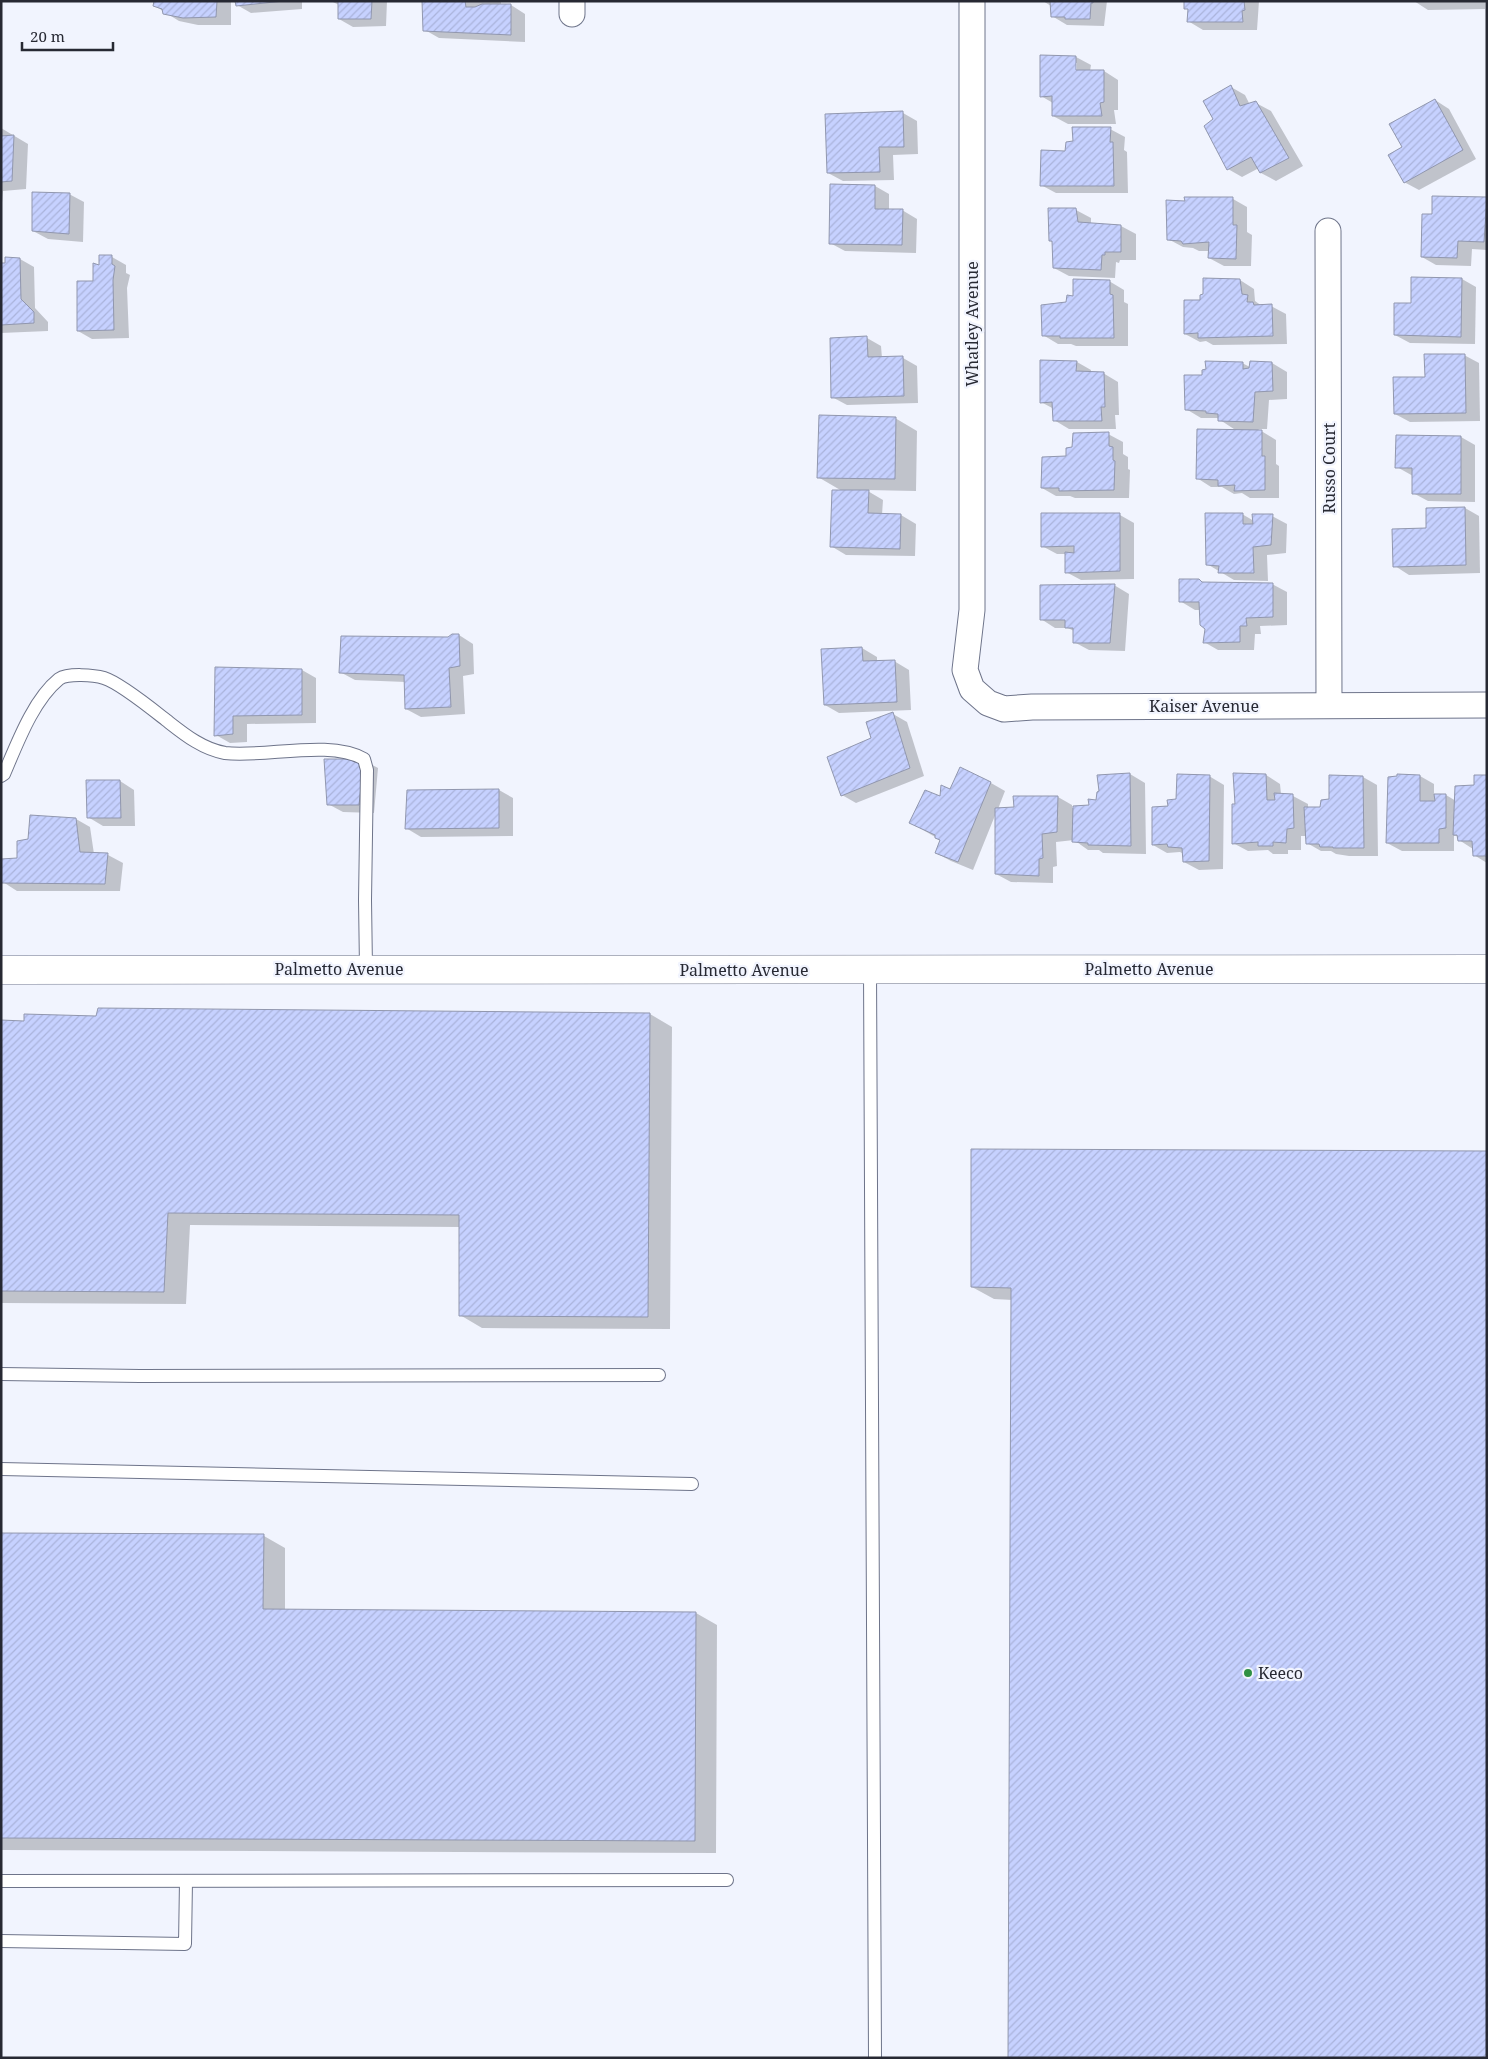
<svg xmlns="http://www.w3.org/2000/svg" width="1488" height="2059" font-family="'Noto Serif',serif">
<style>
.shadow{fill:#0003;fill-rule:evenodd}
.building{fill:url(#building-hatch);stroke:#9197ae}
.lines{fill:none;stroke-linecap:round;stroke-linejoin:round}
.lane-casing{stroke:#6e748a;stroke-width:14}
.street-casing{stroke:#6e748a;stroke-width:27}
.secondary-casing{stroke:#6e748a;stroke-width:29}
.lane{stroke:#fff;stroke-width:12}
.street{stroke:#fff;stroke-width:25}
.secondary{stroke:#fff;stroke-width:28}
.poi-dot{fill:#2f9044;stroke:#f1f4fe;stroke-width:2}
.labels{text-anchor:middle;stroke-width:4.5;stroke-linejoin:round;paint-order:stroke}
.street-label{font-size:16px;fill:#272933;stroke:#f1f4fe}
.poi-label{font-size:16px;fill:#272933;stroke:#f1f4fe;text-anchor:start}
</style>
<defs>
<pattern id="building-hatch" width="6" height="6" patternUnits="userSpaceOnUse" patternTransform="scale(1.25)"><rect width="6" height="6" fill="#c6d1ff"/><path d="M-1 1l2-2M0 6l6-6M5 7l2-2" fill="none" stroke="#aab3db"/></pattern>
</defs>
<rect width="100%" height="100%" fill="#f1f4fe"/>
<g class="shadow">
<polygon points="155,1 231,1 231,25 198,25 179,21 155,6"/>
<polygon points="237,1 302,1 302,9 251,13 237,5"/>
<polygon points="331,1 387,1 386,26 353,27 339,19 339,5"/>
<polygon points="423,1 501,1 501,5 511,5 525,14 525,42 439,38 425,30"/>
<polygon points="1043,1 1107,1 1104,26 1067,25 1052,16 1051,6"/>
<polygon points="1186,1 1259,1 1257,30 1203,30 1188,21 1189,10 1186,8"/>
<polygon points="1414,1 1485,1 1485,9 1428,10"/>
<path d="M1041,56l35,1 15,8 -1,6h14l14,9v30h-4l2,14h-48l-15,-8v-13l-12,-7zM1075,63h2v13h-3z"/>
<polygon points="1231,87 1245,95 1250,105 1256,103 1271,111 1303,166 1276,181 1261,173 1259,168 1242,177 1228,169"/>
<polygon points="1435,100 1449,109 1476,159 1419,190 1404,182 1404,148"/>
<polygon points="903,113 917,121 918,154 893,155 894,180 843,181 828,173"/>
<polygon points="1,128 28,144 26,189 3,191 1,214"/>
<polygon points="1110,129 1125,137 1124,150 1127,152 1128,193 1056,193 1041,185 1067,152"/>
<polygon points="875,186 889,194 889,210 902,210 917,219 916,253 845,251 830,243"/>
<polygon points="69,194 84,202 83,242 48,239 33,231"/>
<polygon points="1233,199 1247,207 1247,232 1252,235 1251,266 1224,266 1209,258 1210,251 1199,251 1193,248 1183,247 1168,239 1186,202"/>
<polygon points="1487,199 1487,250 1472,249 1471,266 1436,265 1422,257"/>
<polygon points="1076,210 1091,218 1091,224 1121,226 1136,234 1136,260 1120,260 1119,263 1116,262 1115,278 1069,276 1054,268 1054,243 1050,241"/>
<polygon points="112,257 126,265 126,273 130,275 127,288 129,338 92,339 78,331 101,266"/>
<polygon points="20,259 34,267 35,308 48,322 48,331 1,333 1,264 7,264"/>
<polygon points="1462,279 1476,287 1475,344 1410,343 1395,335 1412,304"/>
<polygon points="1240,280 1254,289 1255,301 1262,306 1271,306 1286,314 1287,344 1213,345 1206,341 1200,342 1185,334 1201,301"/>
<polygon points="1109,281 1124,290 1124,302 1128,304 1128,346 1076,346 1071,344 1058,344 1043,335 1074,297"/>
<polygon points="867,338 881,346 882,358 903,358 917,366 918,403 847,405 832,397"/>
<polygon points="1464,355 1479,363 1480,421 1410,422 1395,414 1426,378"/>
<polygon points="1077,362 1091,370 1091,373 1103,373 1118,382 1119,415 1115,415 1116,429 1069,429 1054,420 1054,409 1041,402"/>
<polygon points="1242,363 1250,367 1272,363 1287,372 1287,399 1269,400 1267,429 1258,429 1276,440 1276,464 1279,466 1279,498 1250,498 1242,493 1234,494 1222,487 1211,487 1197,478 1237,431 1217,418 1201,418 1186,409 1203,376"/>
<polygon points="895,418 917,431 916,491 866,490 883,500 882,515 901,515 916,524 915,556 846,555 831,546 842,491 818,477"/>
<polygon points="1108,434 1123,442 1123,454 1128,457 1128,469 1130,470 1129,498 1075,498 1070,496 1056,496 1042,488 1068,457"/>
<polygon points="1461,437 1475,445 1475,502 1428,501 1413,493 1413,476 1397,467"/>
<polygon points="1465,508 1479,516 1480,573 1409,575 1395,566 1428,529"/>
<polygon points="1242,514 1254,521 1272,516 1287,524 1286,553 1267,555 1268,581 1234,580 1207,564"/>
<polygon points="1120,515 1134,523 1134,579 1081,580 1066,572 1066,554 1057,554 1042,546"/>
<polygon points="1205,584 1272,584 1287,592 1287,625 1260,626 1261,634 1255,634 1254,650 1218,650 1204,642 1206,628 1201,610 1195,610 1180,601"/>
<polygon points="1114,585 1129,594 1125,651 1089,650 1074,642 1074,631 1068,628 1055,628 1041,619"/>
<polygon points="459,635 473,644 474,674 463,676 465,714 421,717 406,709 406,682 355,680 340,672"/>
<polygon points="862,648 877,657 877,662 894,661 909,670 911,710 839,713 825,705 822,650"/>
<polygon points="216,668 302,670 316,678 316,723 247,724 247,742 230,743 216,735"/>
<polygon points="893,714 907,722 924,776 856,803 842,795 873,739"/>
<polygon points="363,760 378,768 374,813 343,812 328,804"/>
<polygon points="1130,774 1145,783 1146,854 1103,853 1099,850 1088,850 1074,840 1056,842 1057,866 1053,867 1053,883 1011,882 996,874 996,813 973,870 951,861 936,853 942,841 911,823 950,790 991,783 1005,791 998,809 1015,808 1058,797 1072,805 1072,808 1090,806 1097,801 1101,792 1099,776"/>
<polygon points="1266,775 1280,784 1281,794 1293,796 1308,804 1308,809 1321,809 1330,800 1363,777 1377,785 1378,856 1349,856 1336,854 1331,851 1321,851 1307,843 1307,836 1301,836 1301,850 1288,850 1288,854 1273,854 1268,850 1248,851 1233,843 1236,805"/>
<polygon points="1209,776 1224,785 1223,869 1199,870 1184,862 1184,854 1180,852 1167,853 1153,845 1169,808"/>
<polygon points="1420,776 1434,784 1434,796 1446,795 1456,801 1487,776 1487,863 1474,855 1473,849 1459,840 1457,836 1454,836 1454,851 1402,851 1387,843"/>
<polygon points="120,781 134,790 135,826 103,826 88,817"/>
<polygon points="499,790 513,798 513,836 421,837 406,828"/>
<polygon points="76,819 90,827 94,854 108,855 123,863 120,891 17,891 3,882 29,840"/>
<polygon points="650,1014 672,1027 670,1329 482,1328 460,1315 460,1227 190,1225 186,1304 1,1303 1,1022"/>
<polygon points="1487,1152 1013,1300 994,1299 972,1287"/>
<polygon points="1,1534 264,1536 285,1548 285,1611 696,1613 717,1625 716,1853 1,1850"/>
</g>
<g class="building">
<polygon points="154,1 217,1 216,17 183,18 163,14 162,9 153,6"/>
<polygon points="235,1 284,1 236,6"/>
<polygon points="338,1 372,1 371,19 338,19"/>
<polygon points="422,1 465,1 466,7 475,7 482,4 511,4 511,35 423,31"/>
<polygon points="1050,1 1093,1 1093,3 1091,3 1090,19 1065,19 1065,17 1051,17"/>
<polygon points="1184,1 1244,1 1245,10 1242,11 1243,22 1187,22 1188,9 1184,9"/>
<polygon points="1040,55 1076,56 1076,70 1104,70 1104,102 1100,103 1102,116 1052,116 1052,96 1040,97"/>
<polygon points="1231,85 1240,106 1256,101 1289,158 1260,173 1251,157 1227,170 1204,126 1213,119 1203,101"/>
<polygon points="1435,99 1463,150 1404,183 1388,155 1402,147 1389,124"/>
<polygon points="903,111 904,147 879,147 880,172 827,173 825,114"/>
<polygon points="1072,127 1111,127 1110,142 1113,142 1114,186 1040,186 1041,150 1065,151 1066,142 1073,141"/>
<polygon points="14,135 12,181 1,182 1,136"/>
<polygon points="830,184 875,185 875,209 903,209 902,245 829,244"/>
<polygon points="32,192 70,193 69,234 32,231"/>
<polygon points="1432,196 1487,197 1484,242 1458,241 1457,258 1421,257 1422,214 1432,214"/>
<polygon points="1184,197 1233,197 1233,225 1237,225 1236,259 1208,258 1209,242 1183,244 1181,241 1167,240 1166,200 1185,201"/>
<polygon points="1048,208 1076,208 1078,222 1121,225 1121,252 1105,252 1105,255 1102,255 1101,270 1053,268 1052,241 1049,241"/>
<polygon points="99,255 112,255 112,264 115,266 113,280 114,330 77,331 77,281 93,281 93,263 99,265"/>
<polygon points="5,257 20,258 21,299 34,312 34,323 1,325 1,263 5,263"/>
<polygon points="1411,277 1462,278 1461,337 1394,335 1394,303 1411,303"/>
<polygon points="1203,278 1240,279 1242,294 1248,295 1247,302 1253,302 1254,305 1272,304 1273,336 1198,338 1198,333 1184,334 1184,300 1200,300 1200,295 1203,294"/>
<polygon points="1073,279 1110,280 1110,294 1113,295 1114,338 1060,338 1060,336 1042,336 1041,305 1066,302 1067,295 1073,296"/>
<polygon points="867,336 868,357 903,356 904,396 831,398 830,338"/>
<polygon points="1424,354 1465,354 1466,413 1394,414 1393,377 1425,377"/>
<polygon points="1040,360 1077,361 1076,371 1104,372 1105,407 1101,407 1102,421 1053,421 1052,402 1040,403"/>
<polygon points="1205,361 1243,362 1243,369 1249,368 1250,361 1272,362 1273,391 1255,392 1253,422 1218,421 1218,414 1206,413 1206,411 1185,410 1184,375 1202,375 1202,370 1206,369"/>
<polygon points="819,415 896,417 895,479 817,478"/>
<polygon points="1197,429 1262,430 1262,456 1265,456 1265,490 1234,491 1235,485 1218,486 1218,480 1196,479"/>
<polygon points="1109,432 1109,446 1113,447 1113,460 1115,461 1114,490 1059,491 1059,488 1041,488 1042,457 1066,456 1066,448 1072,447 1073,433"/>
<polygon points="1396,435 1461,436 1461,494 1412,494 1412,468 1395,468"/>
<polygon points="832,490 869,490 868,513 901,514 900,549 830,547"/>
<polygon points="1465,507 1466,565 1393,567 1392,529 1426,528 1426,508"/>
<polygon points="1041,513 1120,513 1120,571 1065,573 1065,552 1074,553 1074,546 1041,547"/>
<polygon points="1205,513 1243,513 1243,524 1253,524 1252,514 1273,514 1271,545 1253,547 1254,573 1218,573 1219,566 1206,565"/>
<polygon points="1179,579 1199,579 1202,582 1273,583 1273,617 1246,618 1247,626 1240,626 1240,642 1203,643 1205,629 1200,625 1199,602 1179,602"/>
<polygon points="1115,584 1110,643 1073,643 1073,628 1065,628 1065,620 1040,620 1040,585"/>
<polygon points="452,634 459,634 460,666 449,668 451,707 405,709 404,675 339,673 341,636 448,637"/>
<polygon points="862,647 863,661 895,660 897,702 824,705 821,649"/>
<polygon points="215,667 302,669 302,715 233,716 233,734 214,736"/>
<polygon points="893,712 910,768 841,796 827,757 871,738 866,722"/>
<polygon points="324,759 364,759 359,805 327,805"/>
<polygon points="960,767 991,782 958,862 935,853 940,840 935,838 935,835 909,823 925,790 940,796 941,785 950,789"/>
<polygon points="1130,773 1131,846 1088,845 1088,843 1072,842 1073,806 1089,805 1088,799 1096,800 1097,792 1099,791 1097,775"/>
<polygon points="1233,773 1266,774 1267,800 1275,800 1274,793 1293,794 1294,828 1287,829 1286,843 1273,842 1273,846 1258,846 1258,842 1232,844 1232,804 1235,804"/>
<polygon points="1177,774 1210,775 1209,861 1183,862 1182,848 1168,847 1167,844 1152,845 1152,807 1168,806 1167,800 1176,799"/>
<polygon points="1397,774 1420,775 1420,801 1435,801 1434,794 1446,794 1446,828 1439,829 1439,843 1386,843 1388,777 1397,776"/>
<polygon points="1329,775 1363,776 1364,848 1333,848 1333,847 1320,847 1319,844 1306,844 1304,807 1320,807 1321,800 1329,799"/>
<polygon points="1474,775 1487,775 1487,856 1473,856 1472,841 1458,841 1457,835 1453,835 1455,786 1474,785"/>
<polygon points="86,780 120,780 121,818 87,818"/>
<polygon points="499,789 499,828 405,829 407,790"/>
<polygon points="1013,796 1058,796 1057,832 1042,834 1043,858 1039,859 1039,876 995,874 995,808 1014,807"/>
<polygon points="30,815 76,818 80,852 108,853 105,884 1,883 1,859 17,858 17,841 28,839"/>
<polygon points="98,1008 650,1013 648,1317 459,1316 459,1215 168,1213 164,1292 1,1291 1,1020 24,1021 24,1014 96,1016"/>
<polygon points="971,1149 1487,1151 1487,2058 1008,2058 1011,1288 971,1287"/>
<polygon points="1,1533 264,1534 263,1609 696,1612 695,1841 1,1838"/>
</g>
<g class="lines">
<defs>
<g id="lane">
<path d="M1,776l3,-2c13,-30 29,-74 55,-95 9,-6 35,-4 45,-1 16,5 48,31 62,42 18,14 36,29 59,33 40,5 104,-14 139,6l3,11 -2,130 1,68"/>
<polyline points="870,969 875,2058"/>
<polyline points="1,1374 140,1376 659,1375"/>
<polyline points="1,1469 692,1484"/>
<polyline points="1,1881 727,1880"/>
<polyline points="1,1941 185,1944 186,1881"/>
</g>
<g id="street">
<polyline points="972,1 972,610 965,670 972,689 988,703 1004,709 1032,707 1487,705"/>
<polyline points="572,14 572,1"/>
<polyline points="1328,231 1329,705"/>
</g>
<polyline id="secondary" points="1,970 1487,969"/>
</defs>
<use href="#lane" class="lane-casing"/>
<use href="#street" class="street-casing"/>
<use href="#secondary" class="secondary-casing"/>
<use href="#lane" class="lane"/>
<use href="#street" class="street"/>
<use href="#secondary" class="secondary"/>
</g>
<circle class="poi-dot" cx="1248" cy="1673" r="5"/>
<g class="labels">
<g class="street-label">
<text transform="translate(972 324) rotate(-90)" y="6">Whatley Avenue</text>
<text transform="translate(1329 468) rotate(-90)" y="6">Russo Court</text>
<text x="1204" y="712">Kaiser Avenue</text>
<text x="339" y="975">Palmetto Avenue</text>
<text x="1149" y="975">Palmetto Avenue</text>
<text x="744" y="976">Palmetto Avenue</text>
</g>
<g class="poi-label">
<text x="1258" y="1679">Keeco</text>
</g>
</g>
<rect width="1488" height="2059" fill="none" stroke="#272933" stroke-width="5"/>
<path d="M22 42v8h91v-8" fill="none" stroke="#272933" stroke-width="2.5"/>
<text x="30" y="42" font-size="15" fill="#272933" stroke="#f1f4fe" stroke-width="4" paint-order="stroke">20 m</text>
</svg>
